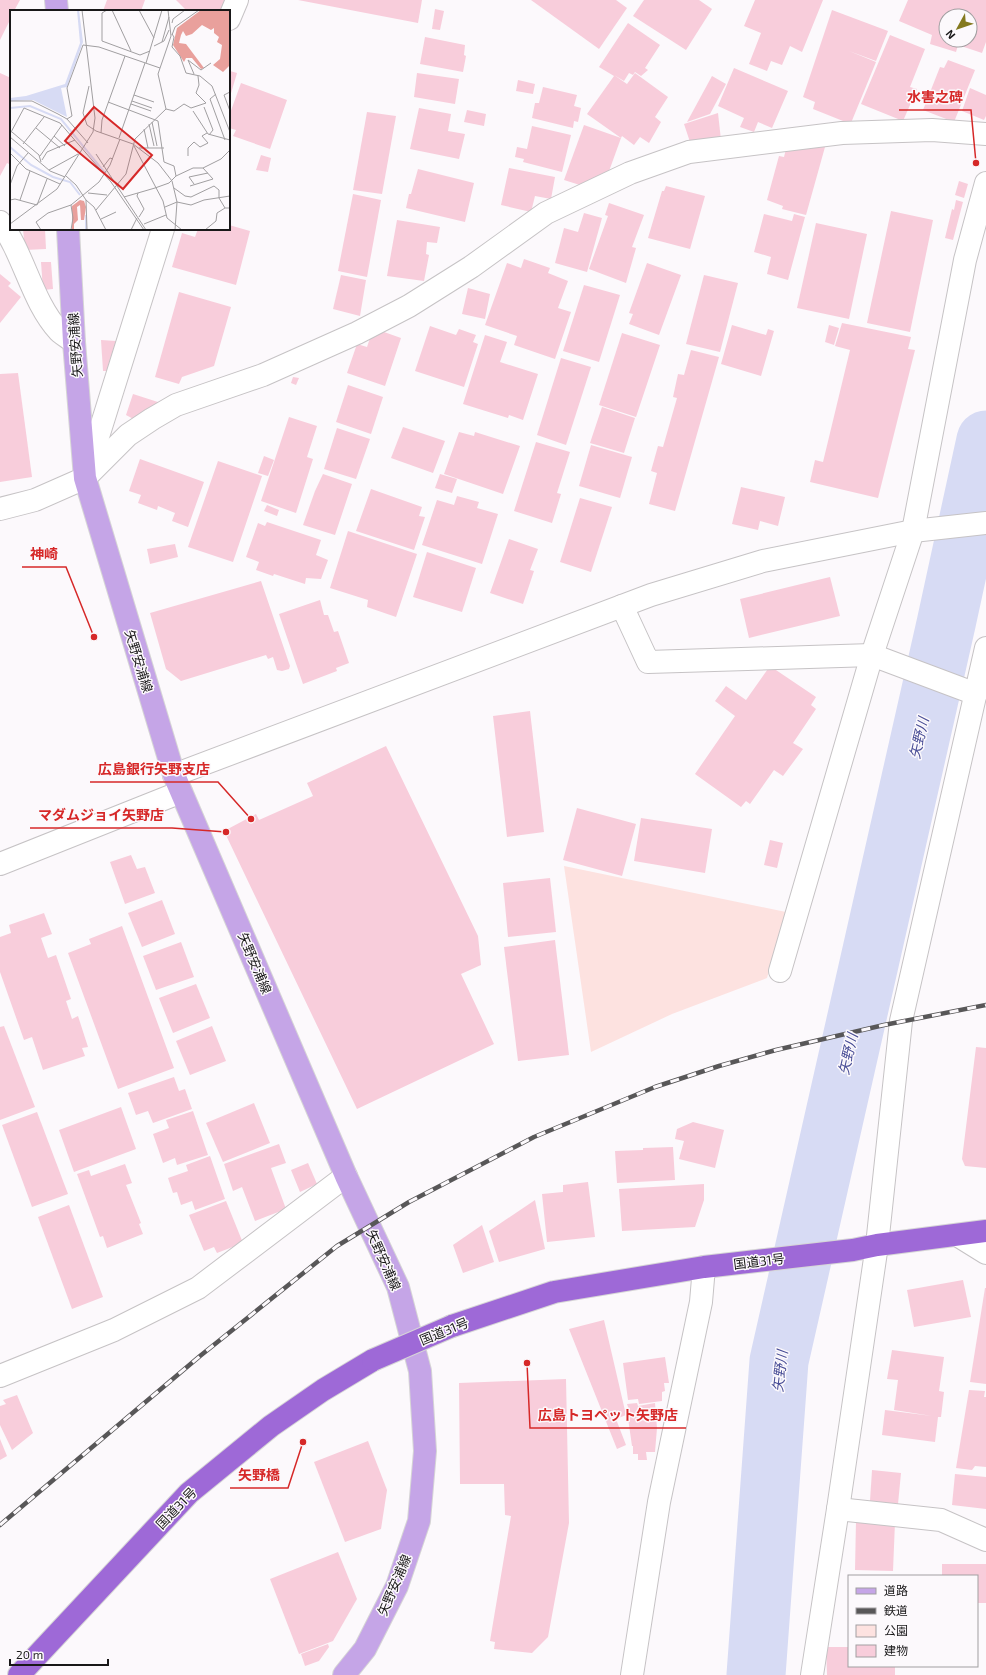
<svg xmlns="http://www.w3.org/2000/svg" width="986" height="1675" font-family="'Exo 2','Noto Sans JP',sans-serif">
<style>
.green{fill:#fde2e0}
.lines{fill:none;stroke-linecap:round;stroke-linejoin:round}
.river{stroke:#d7dbf4;stroke-width:59}
.building{fill:#f8cddb;fill-rule:evenodd}
.street-casing{stroke:#c6c3c5;stroke-width:24}
.secondary-casing{stroke:#c6c3c5;stroke-width:24}
.primary-casing{stroke:#d6d5d6;stroke-width:24}
.highway-casing{stroke:#d6d5d6;stroke-width:24}
.street{stroke:#fff;stroke-width:22}
.secondary{stroke:#fff;stroke-width:22}
.primary{stroke:#c5a5e7;stroke-width:22}
.highway{stroke:#9e69d7;stroke-width:22}
.rail-casing{stroke:#585758;stroke-width:4.5}
.rail{stroke:#fcf9fc;stroke-width:3;stroke-dasharray:9;stroke-linecap:butt}
.highway-bridge-casing{stroke:#d6d5d6;stroke-width:24;stroke-linecap:butt}
.highway-bridge{stroke:#9e69d7;stroke-width:22}
.labels{text-anchor:middle;stroke-width:3;stroke-linejoin:round;paint-order:stroke}
.street-label{font-size:13px;fill:#191819;stroke:#fcf9fc}
.water-label{font-size:14px;font-style:italic;fill:#484d96;stroke:#fcf9fc}
.inset-river{fill:none;stroke:#d7dbf4;stroke-width:2}
.inset-road{fill:none;stroke:#a19fa1;stroke-width:1}
.view{fill:#d62828;fill-opacity:0.15;stroke:#d62828;stroke-width:2}
.inset-edge{fill:none;stroke:#191819;stroke-width:2}
.leader{fill:none;stroke:#d62828;stroke-width:1.5}
.callout-dot{fill:#d62828;stroke:#fcf9fc;stroke-width:1.5}
.callout-label{font-size:14px;text-anchor:middle;font-weight:bold;fill:#d62828;stroke:#fcf9fc;stroke-width:3;stroke-linejoin:round;paint-order:stroke}
</style>
<rect width="100%" height="100%" fill="#fcf9fc"/>
<polygon class="green" points="564,866 786,912 767,978 672,1014 591,1052"/>
<g class="lines">
<polyline class="river" points="756,1675 779,1361 946,624 986,440"/>
</g>
<g class="building">
<polygon points="0,0 20,0 14,11 11,11 11,18 0,40"/>
<polygon points="107,0 145,0 141,11 103,11"/>
<polygon points="176,0 227,0 221,11 187,11"/>
<polygon points="298,0 422,0 418,23"/>
<polygon points="531,0 616,0 627,8 599,49"/>
<polygon points="644,0 699,0 712,9 686,50 633,16"/>
<polygon points="755,0 823,0 802,52 790,46 782,65 771,61 767,71 749,64 761,33 744,26"/>
<path d="M908,0h78v42l-4,11 -24,-8 -2,7 -26,-8 2,-9 -33,-14zM946,16h24v24h-24z"/>
<polygon points="435,9 444,11 440,30 432,29"/>
<polygon points="832,10 888,31 876,61 849,51 876,62 851,123 848,123 813,109 815,102 803,97"/>
<polygon points="628,23 660,45 645,68 648,70 641,76 635,72 633,75 629,73 624,81 614,75 627,84 635,73 668,97 655,117 661,122 649,143 640,137 634,145 622,136 621,138 587,114 614,76 599,67"/>
<polygon points="890,35 925,49 910,87 917,89 903,121 861,104"/>
<polygon points="425,37 465,45 464,55 466,56 463,72 420,64"/>
<polygon points="948,60 975,70 954,122 923,110 940,67 944,68"/>
<polygon points="734,68 788,91 772,128 758,122 754,132 740,127 744,118 718,106"/>
<polygon points="230,71 237,73 229,100 229,73"/>
<polygon points="0,73 11,78 11,165 7,163 0,176"/>
<polygon points="417,73 459,79 455,104 414,97"/>
<polygon points="712,76 726,84 710,114 687,122"/>
<polygon points="518,80 535,84 533,94 516,91"/>
<polygon points="241,83 287,100 270,149 233,136 236,130 229,128 229,116"/>
<polygon points="543,87 577,95 574,106 581,108 578,122 574,121 573,128 532,118 535,103 539,103"/>
<polygon points="970,88 986,95 986,116 984,120 962,111"/>
<polygon points="419,108 451,114 448,131 465,134 459,159 410,149"/>
<polygon points="467,110 486,114 484,126 464,122"/>
<polygon points="367,112 396,116 382,194 353,190"/>
<polygon points="718,113 721,140 691,145 684,124"/>
<polygon points="584,125 621,138 608,174 583,186 564,180"/>
<polygon points="532,126 571,135 562,172 523,162 524,159 515,157 517,147 527,149"/>
<polygon points="825,147 806,215 782,209 783,206 767,200 779,156 784,157 786,149"/>
<polygon points="261,155 271,158 268,172 256,170"/>
<polygon points="509,168 555,177 551,199 535,196 531,212 501,205"/>
<polygon points="418,169 474,183 465,222 406,208 409,194 411,194"/>
<polygon points="959,181 968,184 964,198 955,195"/>
<polygon points="666,186 705,196 690,249 648,238 662,191 664,191"/>
<polygon points="353,194 381,200 367,277 338,271"/>
<polygon points="956,200 963,202 953,240 945,238 952,209 954,210"/>
<polygon points="609,203 644,215 632,247 636,248 626,283 589,269 608,216 605,215"/>
<polygon points="891,211 933,220 910,332 867,323"/>
<polygon points="584,213 602,218 587,272 555,263 564,228 578,232"/>
<polygon points="764,214 792,221 794,214 805,217 788,280 767,274 771,257 754,252"/>
<polygon points="397,220 440,227 437,243 427,242 426,254 429,255 424,281 387,276"/>
<polygon points="816,223 867,234 849,319 797,308"/>
<polygon points="229,225 250,231 236,285 172,267 182,233 195,237 198,229 229,229"/>
<polygon points="23,229 45,229 46,249 25,250"/>
<polygon points="524,259 550,268 548,273 568,281 558,308 571,312 555,359 514,345 517,336 485,325 507,263 521,268"/>
<polygon points="41,262 51,262 53,289 43,290"/>
<polygon points="647,263 681,275 659,335 629,324 633,314 629,313"/>
<polygon points="0,274 11,283 8,286 21,297 0,323"/>
<polygon points="341,275 366,280 360,316 333,309"/>
<polygon points="704,275 738,283 720,352 686,344"/>
<polygon points="584,285 620,295 599,362 563,351"/>
<polygon points="468,288 490,294 485,319 462,314"/>
<polygon points="179,292 231,307 214,366 182,377 179,384 155,377"/>
<polygon points="842,323 911,337 908,349 915,350 878,498 810,482 815,460 823,462 850,350 835,346"/>
<polygon points="732,325 766,335 768,329 774,331 761,376 721,364"/>
<polygon points="829,325 839,328 834,345 825,342"/>
<polygon points="430,326 456,335 459,329 476,335 473,342 478,344 464,387 415,371"/>
<polygon points="384,332 401,338 385,386 347,373 357,344 367,347 370,338"/>
<polygon points="622,333 660,345 636,417 599,405"/>
<polygon points="485,335 507,342 500,362 538,374 523,420 509,415 508,418 463,404"/>
<polygon points="101,340 116,341 117,348 108,371 103,371"/>
<polygon points="691,350 719,357 675,511 649,504 657,473 651,471 658,446 663,447 677,398 673,397 678,374 684,375"/>
<polygon points="561,358 591,367 566,445 537,435"/>
<polygon points="18,373 32,477 0,482 0,374"/>
<polygon points="293,377 299,378 296,385 291,383"/>
<polygon points="348,385 383,397 371,434 336,422"/>
<polygon points="133,394 161,403 137,421 126,415"/>
<polygon points="602,407 635,418 624,453 590,443"/>
<polygon points="289,417 317,426 307,457 313,459 296,513 261,501"/>
<polygon points="403,427 445,441 433,473 391,458"/>
<polygon points="337,428 370,439 356,479 324,469"/>
<polygon points="459,432 474,436 475,432 520,446 503,494 444,474"/>
<polygon points="536,442 570,452 557,493 561,494 552,523 514,511"/>
<polygon points="591,445 632,457 620,498 579,486"/>
<polygon points="264,456 274,460 268,476 258,473"/>
<polygon points="140,459 204,482 188,527 172,521 175,513 158,506 157,510 138,503 141,495 129,491"/>
<polygon points="218,461 262,476 233,562 188,547"/>
<polygon points="323,474 352,484 335,535 303,525 315,491"/>
<polygon points="440,474 457,479 452,493 435,488"/>
<polygon points="741,487 785,497 778,526 760,521 758,530 732,524"/>
<polygon points="371,489 422,507 419,516 425,517 414,550 356,531"/>
<polygon points="457,496 479,502 477,508 498,514 482,564 422,545 437,500 454,505"/>
<polygon points="580,498 612,507 591,572 560,562"/>
<polygon points="267,505 279,510 277,516 264,511"/>
<polygon points="267,522 321,540 316,555 328,560 321,579 306,578 305,584 274,574 273,576 256,570 259,562 246,557 258,523 265,526"/>
<polygon points="348,531 417,554 396,617 367,607 368,600 330,588"/>
<polygon points="509,539 538,549 530,570 534,571 523,604 490,593"/>
<polygon points="175,544 178,557 150,564 147,549"/>
<polygon points="427,552 476,568 462,612 413,597"/>
<polygon points="830,577 840,616 749,638 740,599"/>
<polygon points="261,581 290,666 289,669 282,671 277,670 273,657 268,659 266,655 181,681 166,669 150,613"/>
<polygon points="320,600 324,615 328,615 334,632 338,631 349,663 336,668 337,671 303,684 279,614"/>
<polygon points="770,666 816,697 811,705 816,709 793,743 803,749 783,776 774,770 750,804 746,801 741,807 695,774 735,716 715,701 726,686 746,700"/>
<polygon points="530,711 544,832 507,837 493,716"/>
<polygon points="386,746 478,936 481,965 461,974 494,1044 357,1109 224,831 256,814 259,820 313,796 307,783"/>
<polygon points="577,808 636,824 622,876 563,860"/>
<polygon points="641,818 712,829 705,873 634,861"/>
<polygon points="770,840 783,843 777,868 764,865"/>
<polygon points="131,855 137,869 145,867 155,893 125,904 110,862"/>
<polygon points="550,878 556,932 508,937 503,883"/>
<polygon points="162,900 175,934 142,947 128,913"/>
<polygon points="44,913 52,934 41,938 48,958 56,955 71,999 66,1001 72,1019 78,1016 88,1047 82,1048 85,1056 43,1070 32,1037 24,1040 0,972 0,937 11,933 9,925"/>
<polygon points="122,926 174,1068 118,1089 68,953 91,944 89,939"/>
<polygon points="555,940 569,1055 518,1061 504,947"/>
<polygon points="181,942 194,977 156,990 143,956"/>
<polygon points="196,984 210,1018 173,1033 159,998"/>
<polygon points="4,1026 35,1107 0,1120 0,1027"/>
<polygon points="212,1026 226,1061 190,1075 176,1041"/>
<polygon points="976,1047 986,1048 986,1168 965,1166 962,1159"/>
<polygon points="174,1077 179,1091 185,1089 192,1109 153,1123 148,1111 136,1115 128,1093"/>
<polygon points="254,1103 270,1143 223,1162 206,1123"/>
<polygon points="121,1107 136,1149 74,1172 59,1130"/>
<polygon points="193,1111 208,1155 177,1165 175,1158 163,1163 153,1134 169,1128 166,1120"/>
<polygon points="37,1112 68,1194 32,1207 2,1125"/>
<polygon points="693,1122 724,1130 715,1168 679,1159 684,1141 675,1139 677,1129"/>
<polygon points="279,1144 286,1163 271,1168 286,1209 255,1221 242,1187 233,1191 224,1164"/>
<polygon points="673,1147 675,1180 617,1183 615,1151 643,1150 643,1148"/>
<polygon points="210,1156 225,1199 195,1210 192,1201 181,1205 177,1192 173,1193 168,1178 188,1171 186,1165"/>
<polygon points="308,1163 317,1184 300,1192 291,1170"/>
<polygon points="125,1164 132,1183 126,1185 141,1223 139,1224 143,1234 107,1248 103,1236 100,1237 77,1174 89,1170 91,1176"/>
<polygon points="588,1182 595,1237 547,1242 542,1194 563,1192 563,1185"/>
<polygon points="704,1184 704,1200 695,1227 622,1231 619,1189"/>
<polygon points="535,1200 545,1249 499,1262 489,1231"/>
<polygon points="226,1201 243,1243 217,1253 214,1247 204,1251 189,1215"/>
<polygon points="69,1205 103,1297 72,1309 38,1217"/>
<polygon points="482,1225 494,1262 463,1273 453,1245"/>
<polygon points="963,1280 971,1317 914,1327 907,1290"/>
<polygon points="985,1288 986,1288 986,1384 970,1382"/>
<polygon points="604,1320 626,1415 616,1419 626,1445 617,1449 569,1329"/>
<polygon points="892,1350 944,1357 939,1391 944,1392 941,1417 938,1417 935,1442 882,1435 885,1410 932,1416 894,1410 898,1380 887,1379"/>
<polygon points="665,1357 669,1383 664,1383 665,1391 662,1392 662,1401 639,1404 638,1399 628,1400 623,1363"/>
<polygon points="566,1379 569,1523 548,1637 532,1653 494,1649 495,1642 490,1641 511,1516 505,1515 504,1484 460,1484 459,1383"/>
<polygon points="969,1390 985,1391 984,1397 986,1397 986,1467 975,1466 972,1470 956,1468"/>
<polygon points="17,1395 33,1433 12,1450 0,1425 0,1406 6,1404 3,1400"/>
<polygon points="637,1403 638,1406 655,1403 657,1428 655,1452 646,1452 647,1460 638,1460 638,1454 633,1454 633,1446 632,1446 628,1418 631,1416 627,1404"/>
<polygon points="0,1439 7,1456 0,1460"/>
<polygon points="368,1441 387,1490 381,1529 345,1542 314,1462"/>
<polygon points="872,1470 901,1473 898,1504 870,1501"/>
<polygon points="955,1474 986,1477 986,1509 952,1505"/>
<polygon points="856,1521 895,1522 893,1571 855,1570"/>
<polygon points="338,1552 357,1599 333,1641 299,1654 270,1579"/>
<polygon points="942,1564 986,1564 986,1603 977,1603 977,1576 942,1576"/>
<polygon points="328,1644 329,1647 319,1661 305,1666 301,1654"/>
<polygon points="826,1647 849,1647 849,1666 895,1666 895,1675 827,1675"/>
</g>
<g class="lines">
<defs>
<g id="street">
<polyline points="229,19 237,0"/>
<path d="M0,222c24,32 32,80 59,109 4,4 10,7 15,11"/>
<polyline points="86,475 163,229"/>
<polyline points="0,509 35,500 85,478 128,435 152,419 176,405 263,375 357,333 409,306 471,267 546,213 630,173 689,152 842,133 932,130 986,134"/>
<polyline points="622,606 648,662 872,655 976,694"/>
<polyline points="0,864 181,792"/>
<polyline points="780,971 872,655 913,531 965,260 986,183"/>
<polyline points="957,1235 986,1253"/>
<polyline points="0,1376 114,1330 198,1288 346,1176"/>
<polyline points="838,1509 941,1520 986,1540"/>
<polyline points="632,1675 659,1502 701,1302 704,1267"/>
<polyline points="812,1675 838,1509 877,1245"/>
</g>
<g id="secondary">
<polyline points="174,775 651,595 763,561 913,531 986,523"/>
<polyline points="877,1245 901,1021 986,648"/>
</g>
<g id="primary">
<polyline points="56,0 57,11"/>
<polyline points="68,229 74,342 85,478 174,775 346,1176 398,1287 420,1371 425,1451 419,1521 397,1586 365,1649 344,1675"/>
</g>
<g id="highway">
<polyline points="452,1326 554,1292 704,1267 853,1250 877,1245 986,1231"/>
<polyline points="19,1675 189,1493 271,1426 323,1390 373,1360"/>
</g>
</defs>
<use href="#street" class="street-casing"/>
<use href="#secondary" class="secondary-casing"/>
<use href="#primary" class="primary-casing"/>
<use href="#highway" class="highway-casing"/>
<use href="#street" class="street"/>
<use href="#secondary" class="secondary"/>
<use href="#primary" class="primary"/>
<use href="#highway" class="highway"/>
<defs>
<polyline id="rail" points="0,1525 200,1356 337,1246 409,1202 534,1137 655,1087 719,1066 776,1050 884,1025 986,1005"/>
</defs>
<use href="#rail" class="rail-casing"/>
<use href="#rail" class="rail"/>
<defs>
<polyline id="highway-bridge" points="373,1360 452,1326"/>
</defs>
<use href="#highway-bridge" class="highway-bridge-casing"/>
<use href="#highway-bridge" class="highway-bridge"/>
</g>
<g class="labels">
<g class="street-label">
<text transform="translate(75 345) rotate(-94)" y="5">矢野安浦線</text>
<text transform="translate(139 661) rotate(73)" y="5">矢野安浦線</text>
<text transform="translate(255 963) rotate(67)" y="5">矢野安浦線</text>
<text transform="translate(384 1260) rotate(66)" y="5">矢野安浦線</text>
<text transform="translate(759 1261) rotate(-7)" y="5">国道31号</text>
<text transform="translate(444 1331) rotate(-22)" y="5">国道31号</text>
<text transform="translate(176 1508) rotate(-46)" y="5">国道31号</text>
<text transform="translate(394 1585) rotate(-67)" y="5">矢野安浦線</text>
</g>
<g class="water-label">
<text transform="translate(919 738) rotate(-77)" y="5">矢野川</text>
<text transform="translate(848 1054) rotate(-77)" y="5">矢野川</text>
<text transform="translate(780 1371) rotate(-83)" y="5">矢野川</text>
</g>
</g>
<g transform="translate(10 10)">
<rect width="220" height="220" fill="#fcf9fc"/>
<path d="M191,0h29v55l-7,7 -10,-7 7,-6 2,-14 -5,-3 2,-5 -5,-4v-5l-3,2 -9,-5 -10,9 -6,2 -3,-5 -2,4 -2,8 7,1 18,24 -3,1 -9,-11h-6l-2,4 -11,-17 4,-17zM70,190l4,1 2,6 -2,13h-3l-1,-15 -3,2 1,13 -4,4v6h-2v-24z" fill="#e9a09c"/>
<path d="M67,0h2l4,32 -16,45 -6,1 6,29 -34,-17 -23,1v-3l16,-2 39,-12 15,-41z" fill="#d7dbf4"/>
<path class="inset-river" d="M0,98l20,-2 31,13 44,54M0,137l21,18 22,12 17,5 10,13M76,220v-15"/>
<path class="inset-road" d="M97,0l-5,3v28l38,14 10,-4M102,0l19,41M129,0l15,28M162,13l1,-4 12,-9M162,24l2,3 -2,10 8,9 6,17 14,3 12,10 18,46M162,25l3,-8 24,-17M152,32l7,-25M144,36l10,-5 5,-11M178,50l13,10 10,-7M178,50l6,14M136,53l16,-53M79,76l-6,27 4,12 9,6 37,13 25,19 14,18 5,21 -2,28M220,82l-6,3 6,16M206,84l-6,5 15,41M124,85l20,7M0,91h22l26,13 9,5 21,24M122,91l20,7M98,92l50,19 6,41 10,4 2,10 -7,7 -14,5M121,94l20,7M194,97l9,23 -4,5M156,99l8,2 10,-7 7,4 15,-5 -10,-10 3,-8 -1,-9M183,101l15,23 22,6M57,109l5,-3 -5,-28 16,-43 16,2 61,21M142,112l5,24M139,114l5,22M26,118l24,20M134,119l4,19M2,122l27,23 2,7M91,123l1,-13 23,-64M0,124l14,-26 36,15 51,59 33,48M44,126l11,10M0,127l40,34 15,6M109,128l26,-75M13,134l21,-27M124,136l29,55 4,17 15,12M129,138h25M0,143l16,16 34,15M86,144l50,76M30,146l22,-31M178,146v-8l6,-6 6,5 8,-4 -6,-7 5,-3M32,150l5,-8 28,-12M93,157l7,-9 3,1M39,160l29,-16M56,166l10,9 10,15 1,30M166,166l17,-8h10l18,-9 9,-9M184,174l-5,-7 19,-4M0,175l7,-19 11,-13M180,176l23,-7 -10,-11M164,178l11,8 6,1 23,-11 5,4v8l6,10M78,183l19,2M128,183l-1,3 7,13 -5,8M114,187l31,-9M0,190l5,-1 22,6 10,-26M10,190l10,-29M76,190l8,7 12,23M61,195l2,13 -2,12M155,197l12,-5 14,3 13,-5 26,-4M86,200l30,-36 9,-35 31,-30 -8,-35 13,-38 -3,-26M91,209l15,-7M0,214l47,-35 36,-57 2,-14 -13,-108M134,214l22,-9M31,220l-5,-8 12,-9 23,-8 28,-23 11,-17 10,-26M91,220h21M121,220l6,-12M195,220l11,-9 1,-8 8,-5h5"/>
<path class="view" d="M84,97l58,48 -29,34 -58,-48z"/>
<rect width="220" height="220" class="inset-edge"/>
</g>
<path class="leader" d="M976 163L971 110H899M94 637L66 567H22M251 819L218 782H90M226 832L172 828H30M527 1363L530 1428H686M303 1442L288 1488H230"/>
<g class="callout-dot">
<circle cx="976" cy="163" r="4"/>
<circle cx="94" cy="637" r="4"/>
<circle cx="251" cy="819" r="4"/>
<circle cx="226" cy="832" r="4"/>
<circle cx="527" cy="1363" r="4"/>
<circle cx="303" cy="1442" r="4"/>
</g>
<g class="callout-label">
<text x="935" y="102">水害之碑</text>
<text x="44" y="559">神崎</text>
<text x="154" y="774">広島銀行矢野支店</text>
<text x="101" y="820">マダムジョイ矢野店</text>
<text x="608" y="1420">広島トヨペット矢野店</text>
<text x="259" y="1480">矢野橋</text>
</g>
<rect x="848" y="1575" width="130" height="92" fill="#fcf9fc" stroke="#a19fa1"/>
<rect x="856" y="1588" width="20" height="6" fill="#c5a5e7" stroke="#a19fa1"/>
<text x="884" y="1595" font-size="12" fill="#191819">道路</text>
<rect x="856" y="1608" width="20" height="6" fill="#585758" stroke="#a19fa1"/>
<text x="884" y="1615" font-size="12" fill="#191819">鉄道</text>
<rect x="856" y="1625" width="20" height="12" fill="#fde2e0" stroke="#a19fa1"/>
<text x="884" y="1635" font-size="12" fill="#191819">公園</text>
<rect x="856" y="1645" width="20" height="12" fill="#f8cddb" stroke="#a19fa1"/>
<text x="884" y="1655" font-size="12" fill="#191819">建物</text>
<g transform="translate(958 28) rotate(230)"><circle r="19" fill="#fcf9fc" stroke="#a19fa1"/>
<path d="M0-3L7 15L0 10L-7 15Z" fill="#84791e"/>
<text y="-6" font-size="11" font-weight="bold" text-anchor="middle" fill="#191819">N</text>
</g>
<path d="M10 1659v6h98v-6" fill="none" stroke="#191819" stroke-width="2"/>
<text x="16" y="1659" font-size="12" fill="#191819" stroke="#fcf9fc" stroke-width="3" paint-order="stroke">20 m</text>
</svg>
